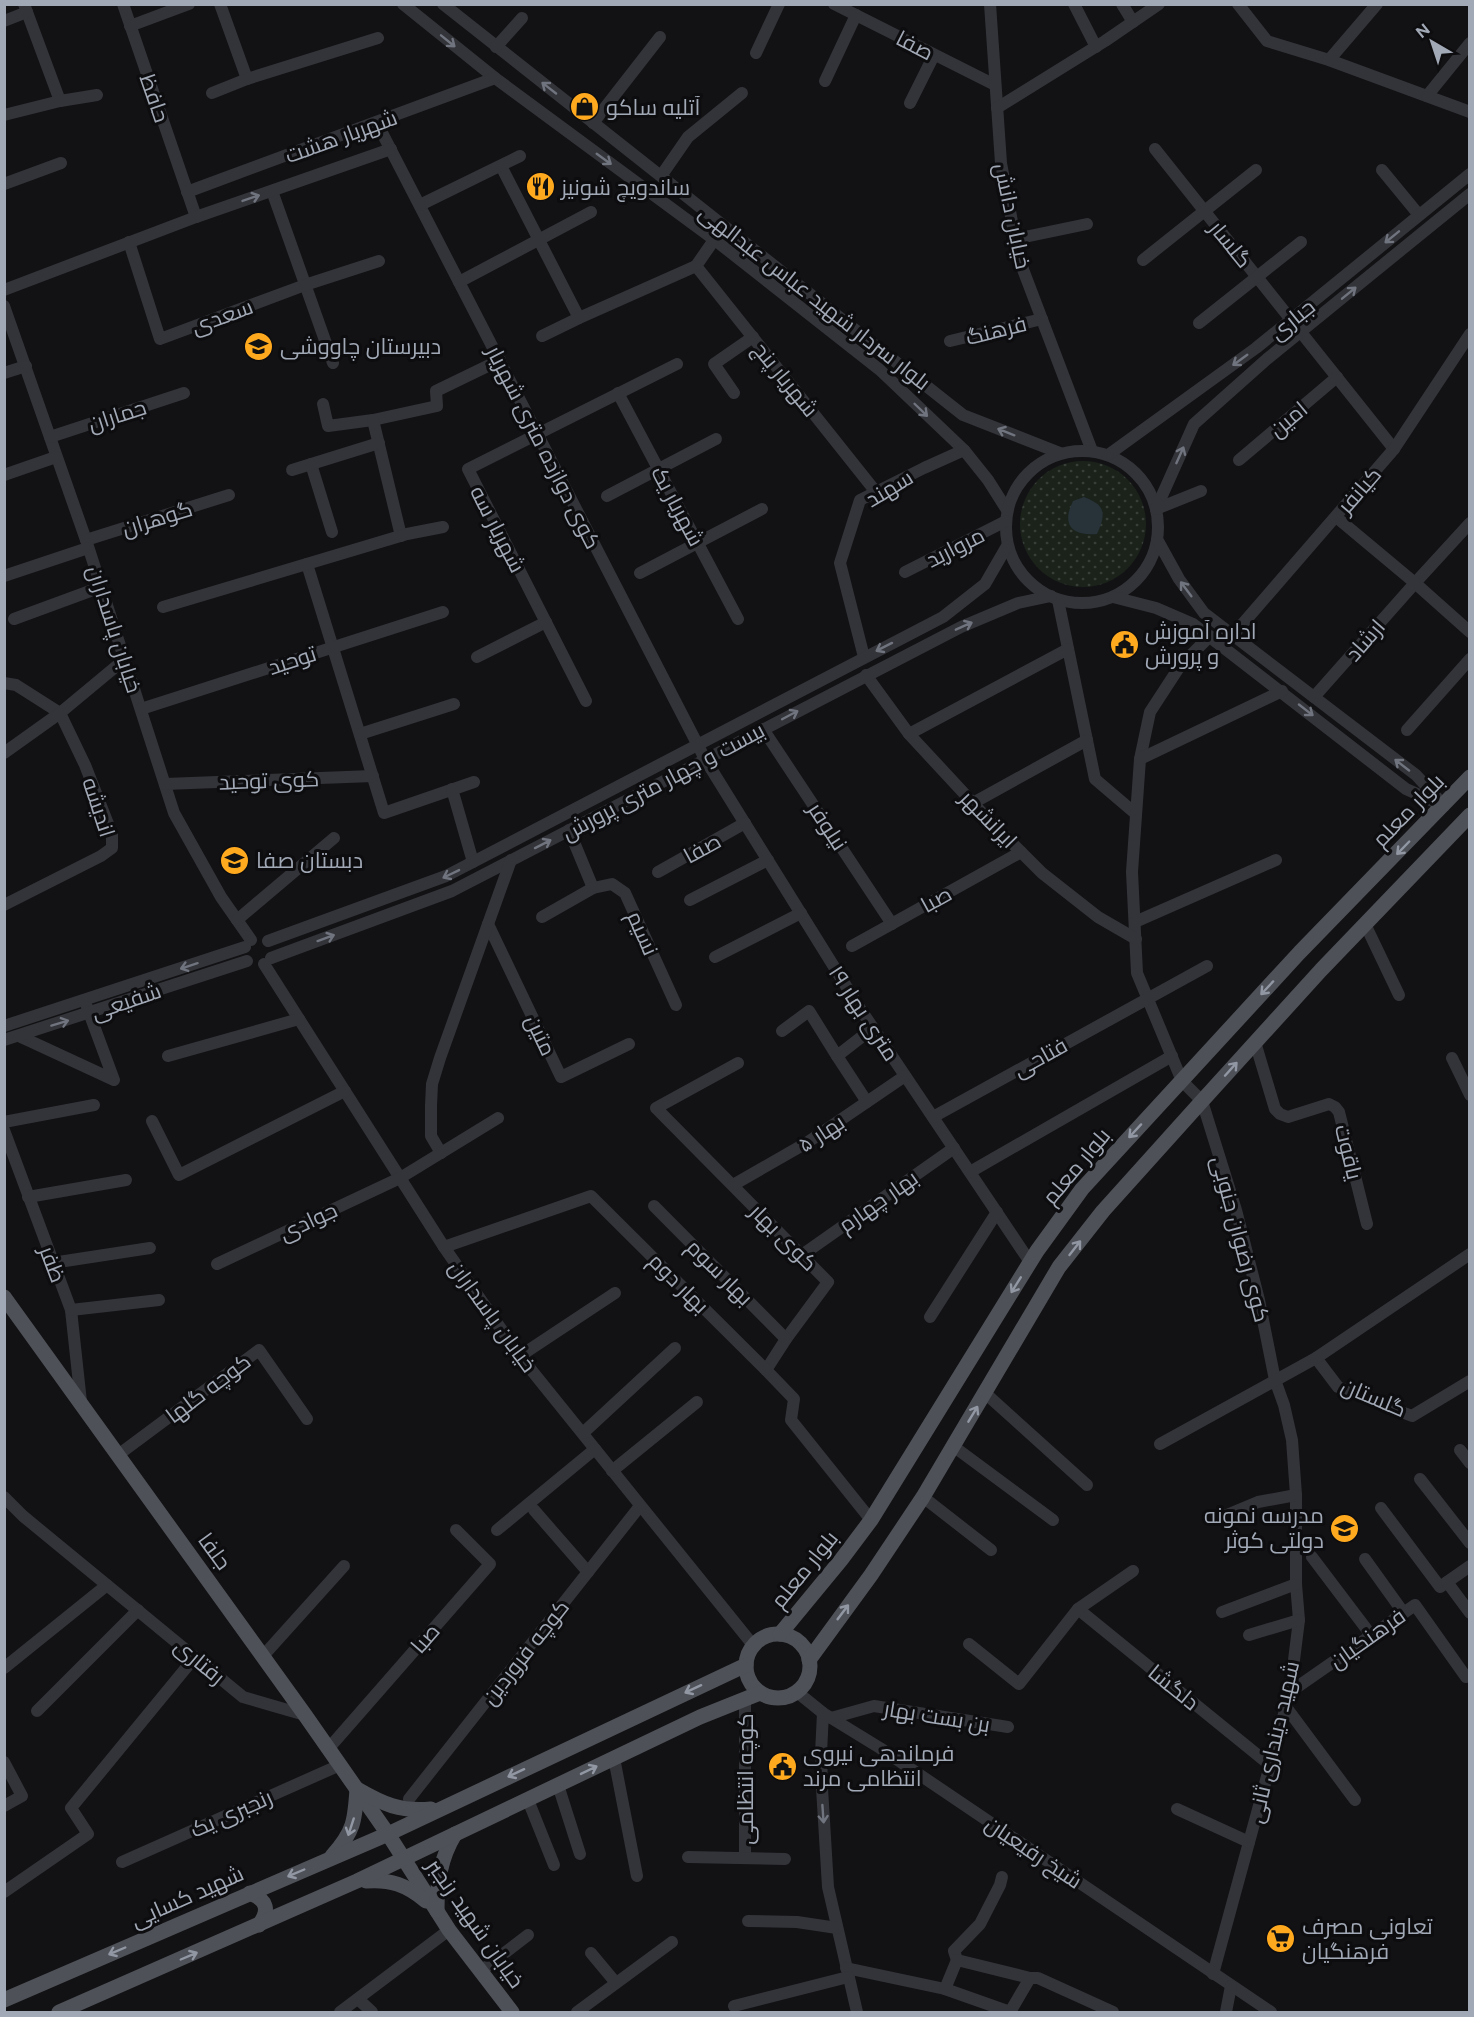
<svg xmlns="http://www.w3.org/2000/svg" width="1474" height="2017" font-family="Figtree,Cairo,sans-serif">
<style>
.grass{fill:url(#grass-dots)}
.water{fill:#273239}
.lines{fill:none;stroke-linecap:round;stroke-linejoin:round}
.minor{stroke:#333439;stroke-width:12}
.major{stroke:#4e5158;stroke-width:15}
.oneway{stroke:#70747e}
.oneway2{stroke:#9197a3}
.labels{text-anchor:middle;stroke-width:6;stroke-linejoin:round;paint-order:stroke}
.street-label{font-size:22px;fill:#a2a9b6;stroke:#0d0d0f}
.poi-label{font-size:22px;fill:#a2a9b6;stroke:#0d0d0f;text-anchor:start}
</style>
<defs>
<pattern id="grass-dots" width="8" height="8" patternUnits="userSpaceOnUse" patternTransform="scale(1.5)"><rect width="8" height="8" fill="#1a221a"/><path d="M2 2h.1M6 6h.1" fill="none" stroke="#383f39" stroke-width="1.8" stroke-linecap="round"/></pattern>
</defs>
<rect width="100%" height="100%" fill="#121214"/>
<circle class="grass" cx="1083" cy="524" r="63"/>
<path class="water" d="M1084,497c22,8 22,17 13,37 -25,2 -36,-9 -24,-33z"/>
<g class="lines">
<g class="minor">
<polyline points="24,4 60,101"/>
<polyline points="123,4 196,217"/>
<polyline points="220,4 247,79"/>
<polyline points="403,4 495,78 720,244 880,370 964,450 988,480 1007,510"/>
<polyline points="443,4 963,415 1060,453"/>
<polyline points="834,4 995,85"/>
<polyline points="990,4 1001,163 1019,259 1092,451"/>
<polyline points="1074,4 1096,47"/>
<polyline points="1122,4 1133,22"/>
<polyline points="1238,4 1267,41 1329,60 1470,112"/>
<polyline points="4,21 27,12"/>
<polyline points="130,26 189,4"/>
<polyline points="496,47 522,18"/>
<polyline points="756,53 779,4"/>
<polyline points="1329,60 1377,4"/>
<polyline points="825,81 856,15"/>
<polyline points="212,93 247,79 378,38"/>
<polyline points="1427,96 1470,43"/>
<polyline points="910,103 934,55"/>
<polyline points="997,108 1105,41 1159,4"/>
<polyline points="4,115 60,101 97,95"/>
<polyline points="377,123 705,759 859,1007 1030,1262"/>
<polyline points="593,123 660,37"/>
<polyline points="1155,149 1394,449"/>
<polyline points="501,166 579,318"/>
<polyline points="1382,170 1419,215"/>
<polyline points="661,176 688,137 742,93"/>
<polyline points="4,184 61,163"/>
<polyline points="272,191 333,363"/>
<polyline points="187,192 495,78"/>
<polyline points="420,205 520,156"/>
<polyline points="1015,239 1087,224"/>
<polyline points="714,240 696,266 876,492"/>
<polyline points="129,242 160,339 305,285 379,261"/>
<polyline points="1143,260 1256,170"/>
<polyline points="459,282 591,212"/>
<polyline points="4,290 196,217 391,149"/>
<polyline points="4,306 86,540 174,813 221,897 251,940"/>
<polyline points="1199,323 1301,242"/>
<polyline points="542,336 579,318 696,266"/>
<polyline points="950,341 1042,319"/>
<polyline points="4,373 26,366"/>
<polyline points="618,393 738,619"/>
<polyline points="734,393 714,364 753,337"/>
<polyline points="323,404 328,426 373,420 437,406 436,391 500,360"/>
<polyline points="373,420 401,536"/>
<polyline points="50,437 184,393"/>
<circle cx="1082" cy="527" r="76"/>
<polyline points="1108,455 1256,348 1470,174"/>
<polyline points="1239,460 1337,377"/>
<polyline points="311,464 332,532"/>
<polyline points="292,470 379,443"/>
<polyline points="4,475 56,457"/>
<polyline points="607,496 716,439"/>
<polyline points="1156,509 1194,424 1267,359 1470,194"/>
<polyline points="1156,509 1201,491"/>
<polyline points="1470,523 1415,583 1470,632"/>
<polyline points="86,540 229,495"/>
<polyline points="1158,541 1179,579 1204,613 1416,775 1439,800"/>
<polyline points="307,564 384,813 474,782"/>
<polyline points="905,572 1006,521"/>
<polyline points="640,573 762,509"/>
<polyline points="4,576 88,548"/>
<polyline points="1113,597 1156,608 1193,624 1406,789 1444,806"/>
<polyline points="1058,600 1095,779 1136,814"/>
<polyline points="163,607 407,534 443,527"/>
<polyline points="14,619 101,587"/>
<polyline points="1233,635 1394,449 1470,334"/>
<polyline points="1210,636 1180,666 1150,712 1140,759 1132,872 1137,973 1182,1081 1202,1101 1236,1210 1259,1300 1275,1380 1284,1405 1292,1440 1296,1495 1296,1584 1299,1620 1290,1692 1213,1974"/>
<polyline points="477,657 546,622"/>
<polyline points="864,657 840,563 860,500 924,468 964,450"/>
<polyline points="866,675 909,734 985,816 1042,873 1098,917 1136,939"/>
<polyline points="4,683 16,685 60,713 85,765 112,834 112,848 101,856 4,905"/>
<polyline points="1314,697 1415,583 1336,517"/>
<polyline points="586,701 468,469 677,364"/>
<polyline points="141,709 443,612"/>
<polyline points="763,729 892,924"/>
<polyline points="1407,730 1470,659"/>
<polyline points="360,734 454,704"/>
<polyline points="909,734 1068,649"/>
<polyline points="4,753 60,713 125,659"/>
<polyline points="1140,759 1282,691"/>
<polyline points="165,784 373,776"/>
<polyline points="452,789 473,862"/>
<polyline points="973,803 1087,740"/>
<polyline points="569,830 593,888"/>
<polyline points="658,872 745,823"/>
<polyline points="690,900 768,860"/>
<polyline points="542,917 593,888 612,884 625,893 676,1005"/>
<polyline points="237,920 334,838"/>
<polyline points="1135,922 1276,860"/>
<polyline points="488,924 561,1077 629,1044"/>
<polyline points="1365,924 1399,995"/>
<polyline points="268,941 446,876 943,617 985,584 1007,546"/>
<polyline points="852,946 1021,852"/>
<polyline points="715,957 801,913"/>
<polyline points="271,958 452,891 961,627 1018,603 1051,596"/>
<polyline points="264,964 444,1247 520,1356 753,1645"/>
<polyline points="4,1026 245,947"/>
<polyline points="782,1031 809,1011 837,1056 873,1028"/>
<polyline points="19,1036 114,1080 87,1007"/>
<polyline points="4,1040 247,961"/>
<polyline points="1255,1042 1275,1109 1280,1114 1288,1117 1329,1104 1335,1107 1339,1112 1367,1224"/>
<polyline points="168,1056 299,1019"/>
<polyline points="837,1056 867,1102"/>
<polyline points="1452,1058 1470,1095"/>
<polyline points="738,1063 656,1108 828,1282 786,1339 766,1370 794,1399 791,1420 871,1520"/>
<polyline points="933,1117 1207,966"/>
<polyline points="152,1121 179,1175 345,1091"/>
<polyline points="4,1122 94,1105"/>
<polyline points="4,1130 71,1310 81,1402"/>
<polyline points="441,1153 431,1136 431,1106 432,1084 440,1058 511,860"/>
<polyline points="970,1172 1172,1056"/>
<polyline points="733,1185 808,1142 905,1076"/>
<polyline points="28,1197 126,1180"/>
<polyline points="654,1206 786,1339"/>
<polyline points="444,1247 591,1196 766,1370"/>
<polyline points="802,1255 954,1148"/>
<polyline points="52,1263 150,1248"/>
<polyline points="217,1264 400,1178 498,1118"/>
<polyline points="71,1310 159,1300"/>
<polyline points="930,1317 997,1212"/>
<polyline points="520,1356 615,1293"/>
<polyline points="1316,1358 1338,1387 1412,1416 1470,1381"/>
<polyline points="985,1393 1087,1485"/>
<polyline points="583,1433 675,1348"/>
<polyline points="1160,1444 1316,1358 1470,1254"/>
<polyline points="953,1446 1053,1520"/>
<polyline points="1460,1450 1470,1463"/>
<polyline points="118,1455 259,1350 307,1419"/>
<polyline points="612,1471 697,1402"/>
<polyline points="1420,1479 1470,1543"/>
<polyline points="4,1497 23,1516 243,1697 305,1715"/>
<polyline points="923,1497 991,1550"/>
<polyline points="1381,1508 1440,1587 1470,1566"/>
<polyline points="534,1510 588,1572"/>
<polyline points="1222,1517 1258,1502 1296,1495"/>
<polyline points="497,1530 595,1449"/>
<polyline points="1312,1557 1371,1635"/>
<polyline points="1365,1559 1403,1612"/>
<polyline points="1447,1582 1470,1613"/>
<polyline points="1078,1609 1270,1765"/>
<polyline points="1222,1612 1296,1584"/>
<polyline points="1249,1635 1299,1620"/>
<polyline points="969,1644 1019,1684 1078,1609 1133,1571"/>
<polyline points="263,1656 344,1566"/>
<polyline points="4,1668 107,1585"/>
<polyline points="797,1692 823,1713 880,1748 1271,2012"/>
<polyline points="1290,1692 1415,1605 1466,1677"/>
<polyline points="745,1699 745,1858"/>
<polyline points="1286,1707 1355,1800"/>
<polyline points="37,1711 138,1610"/>
<polyline points="823,1713 821,1753 822,1788 828,1887 857,2012"/>
<polyline points="831,1718 874,1706 1008,1727"/>
<polyline points="329,1748 490,1564 456,1530"/>
<polyline points="614,1758 637,1876"/>
<polyline points="4,1762 22,1796 4,1806"/>
<polyline points="558,1785 580,1854"/>
<polyline points="409,1799 640,1506"/>
<polyline points="528,1800 554,1865"/>
<polyline points="1177,1809 1249,1842"/>
<polyline points="688,1857 785,1859"/>
<polyline points="122,1862 340,1765"/>
<polyline points="4,1892 88,1834 71,1808 195,1657"/>
<polyline points="748,1921 797,1922 837,1928"/>
<polyline points="591,1953 616,1983"/>
<polyline points="957,1960 954,1951 980,1924 1000,1885 1002,1877"/>
<polyline points="846,1968 945,1989"/>
<polyline points="481,1971 528,1935"/>
<polyline points="1030,1978 1010,2012 945,1989 957,1960 1030,1978 1038,1978 1113,2012"/>
<polyline points="358,1999 372,2012"/>
<polyline points="734,2006 848,1977"/>
<polyline points="340,2012 449,1930"/>
<polyline points="577,2012 672,1942"/>
<polyline points="1226,2012 1231,1986"/>
</g>
<g class="major">
<polyline points="4,1297 305,1715 388,1834 449,1930 512,2012"/>
<circle cx="778" cy="1666" r="32"/>
<polyline points="780,1634 841,1560 871,1520 1037,1251 1082,1189 1300,952 1470,777"/>
<polyline points="809,1660 871,1575 923,1497 1059,1267 1103,1211 1202,1101 1321,970 1470,815"/>
<path d="M332,1856c22,-24 23,-36 25,-67 26,15 43,23 74,20"/>
<path d="M366,1881c24,-2 41,4 60,20"/>
<path d="M250,1893c17,7 20,17 9,32"/>
<path d="M437,1911c0,-29 3,-52 18,-77"/>
<polyline points="4,2000 388,1834 746,1665"/>
<polyline points="59,2012 357,1881 700,1717 760,1693"/>
</g>
</g>
<defs><path id="oneway-shaft" d="M-6 0H5M1.5-3L5.5 0L1.5 3" fill="none" stroke-width="1.6" stroke-linecap="round" stroke-linejoin="round" transform="scale(1.5)"/></defs>
<g class="oneway">
<use href="#oneway-shaft" transform="translate(448 41) rotate(39)"/>
<use href="#oneway-shaft" transform="translate(549 88) rotate(-142)"/>
<use href="#oneway-shaft" transform="translate(604 159) rotate(36)"/>
<use href="#oneway-shaft" transform="translate(251 198) rotate(-19)"/>
<use href="#oneway-shaft" transform="translate(1392 237) rotate(141)"/>
<use href="#oneway-shaft" transform="translate(1349 293) rotate(-39)"/>
<use href="#oneway-shaft" transform="translate(1240 360) rotate(144)"/>
<use href="#oneway-shaft" transform="translate(921 410) rotate(44)"/>
<use href="#oneway-shaft" transform="translate(1006 432) rotate(-158)"/>
<use href="#oneway-shaft" transform="translate(1180 455) rotate(-66)"/>
<use href="#oneway-shaft" transform="translate(1186 589) rotate(-127)"/>
<use href="#oneway-shaft" transform="translate(964 626) rotate(-24)"/>
<use href="#oneway-shaft" transform="translate(884 647) rotate(153)"/>
<use href="#oneway-shaft" transform="translate(1306 710) rotate(38)"/>
<use href="#oneway-shaft" transform="translate(790 715) rotate(-28)"/>
<use href="#oneway-shaft" transform="translate(1402 765) rotate(-142)"/>
<use href="#oneway-shaft" transform="translate(543 844) rotate(-27)"/>
<use href="#oneway-shaft" transform="translate(451 874) rotate(154)"/>
<use href="#oneway-shaft" transform="translate(326 938) rotate(-20)"/>
<use href="#oneway-shaft" transform="translate(189 966) rotate(162)"/>
<use href="#oneway-shaft" transform="translate(60 1023) rotate(-17)"/>
<use href="#oneway-shaft" transform="translate(823 1814) rotate(86)"/>
</g>
<g class="oneway2">
<use href="#oneway-shaft" transform="translate(1403 848) rotate(134)"/>
<use href="#oneway-shaft" transform="translate(1267 988) rotate(133)"/>
<use href="#oneway-shaft" transform="translate(1231 1069) rotate(-48)"/>
<use href="#oneway-shaft" transform="translate(1135 1131) rotate(133)"/>
<use href="#oneway-shaft" transform="translate(1075 1248) rotate(-52)"/>
<use href="#oneway-shaft" transform="translate(1016 1285) rotate(122)"/>
<use href="#oneway-shaft" transform="translate(973 1414) rotate(-59)"/>
<use href="#oneway-shaft" transform="translate(843 1612) rotate(-53)"/>
<use href="#oneway-shaft" transform="translate(693 1689) rotate(155)"/>
<use href="#oneway-shaft" transform="translate(589 1770) rotate(-26)"/>
<use href="#oneway-shaft" transform="translate(516 1773) rotate(155)"/>
<use href="#oneway-shaft" transform="translate(351 1827) rotate(108)"/>
<use href="#oneway-shaft" transform="translate(296 1873) rotate(157)"/>
<use href="#oneway-shaft" transform="translate(117 1951) rotate(157)"/>
<use href="#oneway-shaft" transform="translate(189 1956) rotate(-23)"/>
</g>
<defs>
<symbol id="shop-disc" viewBox="-11 -11 22 22"><circle r="9.5" fill="#ffa91f" stroke="#0d0d0f"/><path d="M-5-2.5h2.3a2.7 3.5 0 0 1 5.4 0H5L5.5 6h-11ZM-1.5-2.5h3a1.5 2.3 0 0 0-3 0Z" fill="#111"/></symbol>
<symbol id="restaurant-disc" viewBox="-11 -11 22 22"><circle r="9.5" fill="#ffa91f" stroke="#0d0d0f"/><path d="M-5-6h1v4h1v-4h1v4h1v-4h1v5L-1.5 .5V6h-2V.5L-5-1ZM5-6V6H3V1.5H1.5Q1.5-4 5-6Z" fill="#111"/></symbol>
<symbol id="school-disc" viewBox="-11 -11 22 22"><circle r="9.5" fill="#ffa91f" stroke="#0d0d0f"/><path d="M0-5L7-2L0 1L-7-2ZM-4 1L0 2.5L4 1V4Q0 6-4 4Z" fill="#111"/></symbol>
<symbol id="civic-disc" viewBox="-11 -11 22 22"><circle r="9.5" fill="#ffa91f" stroke="#0d0d0f"/><path d="M-.6-6.5H3V-4.5H.6V-3L4-1V1h2V6H-6V1h2V-1L-.6-3ZM-1.2 2.5V6h2.4V2.5Z" fill="#111"/></symbol>
<symbol id="supermarket-disc" viewBox="-11 -11 22 22"><circle r="9.5" fill="#ffa91f" stroke="#0d0d0f"/><path d="M-6-5.5h2.5l.6 2H6L4.5 2H-2.5L-4.4-4H-6ZM-1.5 3.2a1.3 1.3 0 1 0 .1 0ZM3 3.2a1.3 1.3 0 1 0 .1 0Z" fill="#111"/></symbol>
</defs>
<g fill-rule="evenodd">
<use href="#shop-disc" x="568" y="90" width="33" height="33"/>
<use href="#restaurant-disc" x="524" y="170" width="33" height="33"/>
<use href="#school-disc" x="242" y="330" width="33" height="33"/>
<use href="#civic-disc" x="1108" y="628" width="33" height="33"/>
<use href="#school-disc" x="218" y="844" width="33" height="33"/>
<use href="#school-disc" x="1328" y="1512" width="33" height="33"/>
<use href="#civic-disc" x="766" y="1750" width="33" height="33"/>
<use href="#supermarket-disc" x="1264" y="1922" width="33" height="33"/>
</g>
<g class="labels">
<g class="street-label">
<text transform="translate(915 45) rotate(27)" y="8">صفا</text>
<text transform="translate(155 98) rotate(71)" y="8">حافظ</text>
<text transform="translate(341 136) rotate(-20)" y="8">شهریار هشت</text>
<text transform="translate(1013 216) rotate(78)" y="8">خیابان دانش</text>
<text transform="translate(1231 244) rotate(51)" y="8">گلسار</text>
<text transform="translate(815 297) rotate(38)" y="8">بلوار سردار شهید عباس عبدالهی</text>
<text transform="translate(222 316) rotate(-20)" y="8">سعدی</text>
<text transform="translate(1292 319) rotate(-39)" y="8">جباری</text>
<text transform="translate(996 330) rotate(-14)" y="8">فرهنگ</text>
<text transform="translate(786 379) rotate(51)" y="8">شهریار پنج</text>
<text transform="translate(117 415) rotate(-18)" y="8">جماران</text>
<text transform="translate(1288 419) rotate(-40)" y="8">امین</text>
<text transform="translate(544 447) rotate(63)" y="8">کوی دوازده متری شهریار</text>
<text transform="translate(889 488) rotate(-31)" y="8">سهند</text>
<text transform="translate(1359 490) rotate(-49)" y="8">کیانفر</text>
<text transform="translate(678 506) rotate(62)" y="8">شهریار یک</text>
<text transform="translate(157 518) rotate(-17)" y="8">گوهران</text>
<text transform="translate(498 529) rotate(63)" y="8">شهریار سه</text>
<text transform="translate(955 547) rotate(-27)" y="8">مروارید</text>
<text transform="translate(115 629) rotate(72)" y="8">خیابان پاسداران</text>
<text transform="translate(1365 640) rotate(-49)" y="8">ارشاد</text>
<text transform="translate(292 660) rotate(-18)" y="8">توحید</text>
<text transform="translate(269 780) rotate(-2)" y="8">کوی توحید</text>
<text transform="translate(663 781) rotate(-28)" y="8">بیست و چهار متری پرورش</text>
<text transform="translate(99 807) rotate(72)" y="8">اندیشه</text>
<text transform="translate(1408 810) rotate(-46)" y="8">بلوار معلم</text>
<text transform="translate(989 819) rotate(46)" y="8">ایرانشهر</text>
<text transform="translate(828 826) rotate(57)" y="8">نیلوفر</text>
<text transform="translate(702 848) rotate(-29)" y="8">صفا</text>
<text transform="translate(936 899) rotate(-29)" y="8">صبا</text>
<text transform="translate(643 933) rotate(66)" y="8">نسیم</text>
<text transform="translate(126 1001) rotate(-19)" y="8">شفیعی</text>
<text transform="translate(864 1013) rotate(57)" y="8">۱۹ متری بهار</text>
<text transform="translate(541 1035) rotate(65)" y="8">متین</text>
<text transform="translate(1040 1057) rotate(-29)" y="8">فتاحی</text>
<text transform="translate(821 1133) rotate(-33)" y="8">بهار ۵</text>
<text transform="translate(1349 1152) rotate(76)" y="8">یاقوت</text>
<text transform="translate(1076 1166) rotate(-50)" y="8">بلوار معلم</text>
<text transform="translate(878 1201) rotate(-35)" y="8">بهار چهارم</text>
<text transform="translate(308 1221) rotate(-25)" y="8">جوادی</text>
<text transform="translate(784 1237) rotate(45)" y="8">کوی بهار</text>
<text transform="translate(1241 1239) rotate(75)" y="8">کوی رضوان جنوبی</text>
<text transform="translate(53 1264) rotate(69)" y="8">ظفر</text>
<text transform="translate(720 1272) rotate(45)" y="8">بهار سوم</text>
<text transform="translate(679 1283) rotate(45)" y="8">بهار دوم</text>
<text transform="translate(493 1316) rotate(54)" y="8">خیابان پاسداران</text>
<text transform="translate(208 1388) rotate(-37)" y="8">کوچه گلها</text>
<text transform="translate(1374 1397) rotate(23)" y="8">گلستان</text>
<text transform="translate(215 1551) rotate(54)" y="8">جلفا</text>
<text transform="translate(804 1569) rotate(-51)" y="8">بلوار معلم</text>
<text transform="translate(425 1638) rotate(-49)" y="8">صبا</text>
<text transform="translate(1367 1638) rotate(-35)" y="8">فرهنگیان</text>
<text transform="translate(525 1652) rotate(-52)" y="8">کوچه فروردین</text>
<text transform="translate(200 1661) rotate(40)" y="8">رفتاری</text>
<text transform="translate(1174 1687) rotate(39)" y="8">دلگشا</text>
<text transform="translate(937 1716) rotate(9)" y="8">بن بست بهار</text>
<text transform="translate(1273 1742) rotate(-77)" y="8">شهید دینداری ثانی</text>
<text transform="translate(745 1779) rotate(-90)" y="8">کوچه انتظامی</text>
<text transform="translate(231 1813) rotate(-24)" y="8">رنجبری یک</text>
<text transform="translate(1034 1852) rotate(34)" y="8">شیخ رفیعیان</text>
<text transform="translate(187 1896) rotate(-24)" y="8">شهید کسایی</text>
<text transform="translate(476 1923) rotate(55)" y="8">خیابان شهید رنجبر</text>
</g>
<g class="poi-label">
<text x="606" y="115">آتلیه ساکو</text>
<text x="561" y="195">ساندویچ شونیز</text>
<text x="280" y="354">دبیرستان چاووشی</text>
<text x="1145" y="639">اداره آموزش<tspan x="1145" dy="25">و پرورش</tspan></text>
<text x="256" y="868">دبستان صفا</text>
<text x="1324" y="1523" text-anchor="end">مدرسه نمونه<tspan x="1324" dy="25">دولتی کوثر</tspan></text>
<text x="803" y="1761">فرماندهی نیروی<tspan x="803" dy="25">انتظامی مرند</tspan></text>
<text x="1302" y="1934">تعاونی مصرف<tspan x="1302" dy="25">فرهنگیان</tspan></text>
</g>
</g>
<rect width="1474" height="2017" fill="none" stroke="#a2a9b6" stroke-width="12"/>
<g transform="translate(1432 42) rotate(321)" stroke="#0d0d0f" stroke-width="4.5" paint-order="stroke">
<path d="M0-4.5L10 22L0 15L-10 22Z" fill="#a2a9b6"/>
<text y="-9" font-size="16" font-weight="bold" text-anchor="middle" fill="#a2a9b6">N</text>
</g>
</svg>
